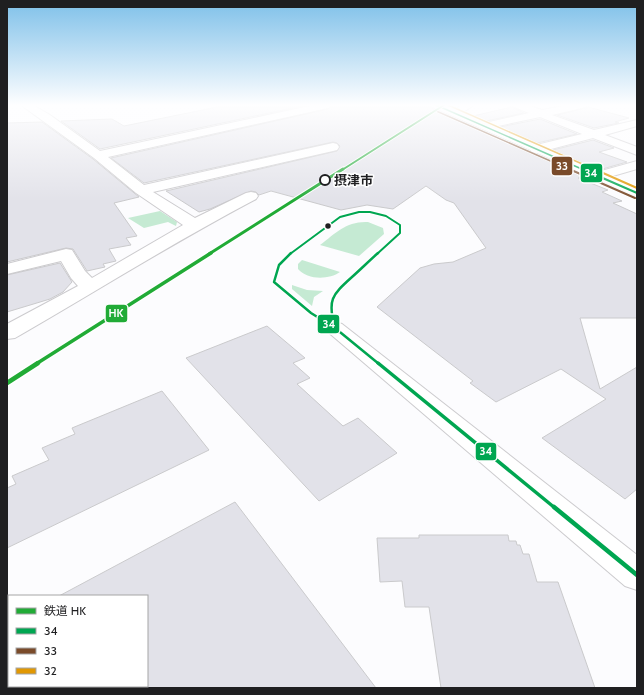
<svg xmlns="http://www.w3.org/2000/svg" width="644" height="695" font-family="Cabin,'Noto Sans JP',sans-serif">
<style>
.green{fill:#c5ead3}
.building{fill:#e2e2e9;stroke:#cacacc}
.lines{fill:none;stroke-linecap:round;stroke-linejoin:round}
.minor-casing{stroke:#cccbce;stroke-width:2}
.tertiary-casing{stroke:#cccbce;stroke-width:2}
.minor{fill:#fff;fill-rule:evenodd}
.tertiary{fill:#fff;fill-rule:evenodd}
.bus-1-far4-casing{stroke:#fff;stroke-width:3}
.bus-1-far3-casing{stroke:#fff;stroke-width:4}
.bus-1-far2-casing{stroke:#fff;stroke-width:5}
.bus-1-far1-casing{stroke:#fff;stroke-width:6}
.bus-1-casing{stroke:#fff;stroke-width:8}
.bus-2-far1-casing{stroke:#fff;stroke-width:3}
.bus-2-casing{stroke:#fff;stroke-width:4}
.bus-3-far1-casing{stroke:#fff;stroke-width:3}
.bus-3-casing{stroke:#fff;stroke-width:4}
.bus-1-far4{stroke:#00a651;stroke-width:1.5}
.bus-1-far3{stroke:#00a651;stroke-width:2}
.bus-1-far2{stroke:#00a651;stroke-width:2.5}
.bus-1-far1{stroke:#00a651;stroke-width:3.5}
.bus-1{stroke:#00a651;stroke-width:4.5}
.bus-2-far1{stroke:#7a4b2a;stroke-width:1.5}
.bus-2{stroke:#7a4b2a;stroke-width:2}
.bus-3-far1{stroke:#e19803;stroke-width:1.5}
.bus-3{stroke:#e19803;stroke-width:2}
.rail-1-far3-casing{stroke:#fff;stroke-width:3.5}
.rail-1-far2-casing{stroke:#fff;stroke-width:5}
.rail-1-far1-casing{stroke:#fff;stroke-width:6}
.rail-1-casing{stroke:#fff;stroke-width:8}
.rail-1-far3{stroke:#21ab36;stroke-width:2}
.rail-1-far2{stroke:#21ab36;stroke-width:3}
.rail-1-far1{stroke:#21ab36;stroke-width:3.5}
.rail-1{stroke:#21ab36;stroke-width:4.5}
.stop-dot{fill:#fff;stroke:#1f1f21;stroke-width:2}
.bus-dot{fill:#1f1f21;stroke:#fff;stroke-width:1.5}
.labels{text-anchor:middle;stroke-width:3;stroke-linejoin:round;paint-order:stroke}
.far-stop-label{font-size:13px;font-weight:bold;fill:#1f1f21;stroke:#fff;text-anchor:start}
.line-badge{stroke:#fff;stroke-width:1.5}
.badge-label{font-size:11px;text-anchor:middle;font-weight:bold;fill:#fff}
</style>
<rect width="100%" height="100%" fill="#fcfcfe"/>
<g class="green">
<polygon points="160,211 177,222 176,226 168,222 144,228 128,218"/>
<path d="M368,222l15,6 1,6 -25,22 -39,-11c16,-12 26,-24 48,-23z"/>
<path d="M302,260l38,12c-11,8 -33,8 -42,-3v-5z"/>
<polygon points="292,285 307,290 323,291 314,297 312,306 292,289"/>
</g>
<g class="building">
<polygon points="227,105 307,105 100,149 61,121 112,119 124,126"/>
<polygon points="334,105 430,105 431,108 585,176 578,178 608,190 602,192 622,201 613,203 637,214 637,318 580,318 600,389 637,367 637,489 625,499 542,438 606,399 561,369 496,402 470,383 473,381 377,307 420,268 434,264 453,262 486,248 454,203 446,200 426,186 393,209 367,205 341,210 271,191 259,195 256,192 251,191 210,209 199,212 166,191 337,151 340,146 337,143 333,142 144,183 111,158 328,109"/>
<polygon points="512,107 524,113 486,121 473,116"/>
<polygon points="588,107 629,118 615,122 619,123 594,128 557,115 586,108"/>
<polygon points="540,119 577,134 537,143 500,127"/>
<polygon points="42,122 93,159 139,197 114,203 137,236 126,238 131,245 109,249 116,261 103,264 105,267 87,271 73,249 66,248 7,262 7,123"/>
<polygon points="593,140 614,148 599,152 627,162 599,170 553,150"/>
<polygon points="60,263 72,282 63,292 50,299 7,312 7,275"/>
<polygon points="267,326 305,358 293,363 310,378 297,384 343,426 358,418 397,453 319,501 186,358"/>
<polygon points="162,391 209,450 7,548 7,488 16,484 12,476 49,460 42,448 75,434 72,428"/>
<polygon points="235,502 376,688 147,688 147,596 59,596"/>
<polygon points="419,535 508,535 509,541 516,541 517,545 520,545 523,554 529,554 537,582 558,582 595,688 441,688 429,607 405,607 402,581 380,582 377,538 419,538"/>
</g>
<g class="lines">
<defs>
<g id="minor">
<path d="M21,105h12l17,10 50,36 214,-46h19l-5,3 -220,49 36,28 189,-42 4,1 2,3 -2,3 -4,1 -180,41 42,26 51,-25 5,-1 5,1 2,3 -2,3c-82,43 -161,93 -241,139l-8,1v-15l71,-38 -7,-8 -10,-17 -54,13v-10l59,-15 6,1 13,21 7,7 91,-53 -47,-32 -42,-35z"/>
<polygon points="462,105 474,105 459,115 451,115 450,113"/>
<polygon points="513,105 527,105 542,110 568,105 587,105 586,107 552,115 594,130 637,120 637,126 605,135 637,147 637,155 593,138 536,153 532,152 530,149 532,146 582,134 540,117 484,129 480,128 478,126 480,124 529,113 514,107"/>
<polygon points="637,161 637,169 599,180 594,179 592,176 594,173"/>
</g>
<g id="tertiary">
<polygon points="431,105 445,105 637,188 637,197 432,107"/>
<polygon points="335,322 342,324 637,555 637,590 625,586 328,332 324,328 328,324"/>
</g>
</defs>
<use href="#minor" class="minor-casing"/>
<use href="#tertiary" class="tertiary-casing"/>
<use href="#minor" class="minor"/>
<use href="#tertiary" class="tertiary"/>
<defs>
<polyline id="bus-1-far4" points="436,105 584,170"/>
<g id="bus-1-far3">
<polyline points="582,169 637,193"/>
<polyline points="290,254 340,217 359,212 370,212 386,216 400,225 400,233 377,254"/>
</g>
<g id="bus-1-far2">
<path d="M291,253l-12,12 -5,17 37,31 24,15c-8,-28 -3,-33 17,-51 9,-8 17,-16 26,-24"/>
<polyline points="335,328 379,364"/>
</g>
<polyline id="bus-1-far1" points="378,363 555,508"/>
<polyline id="bus-1" points="554,507 637,575"/>
<polyline id="bus-2-far1" points="434,110 571,170"/>
<polyline id="bus-2" points="569,169 635,198"/>
<polyline id="bus-3-far1" points="448,105 596,170"/>
<polyline id="bus-3" points="594,169 637,188"/>
</defs>
<use href="#bus-1-far4" class="bus-1-far4-casing"/>
<use href="#bus-1-far3" class="bus-1-far3-casing"/>
<use href="#bus-1-far2" class="bus-1-far2-casing"/>
<use href="#bus-1-far1" class="bus-1-far1-casing"/>
<use href="#bus-1" class="bus-1-casing"/>
<use href="#bus-2-far1" class="bus-2-far1-casing"/>
<use href="#bus-2" class="bus-2-casing"/>
<use href="#bus-3-far1" class="bus-3-far1-casing"/>
<use href="#bus-3" class="bus-3-casing"/>
<use href="#bus-1-far4" class="bus-1-far4"/>
<use href="#bus-1-far3" class="bus-1-far3"/>
<use href="#bus-1-far2" class="bus-1-far2"/>
<use href="#bus-1-far1" class="bus-1-far1"/>
<use href="#bus-1" class="bus-1"/>
<use href="#bus-2-far1" class="bus-2-far1"/>
<use href="#bus-2" class="bus-2"/>
<use href="#bus-3-far1" class="bus-3-far1"/>
<use href="#bus-3" class="bus-3"/>
<defs>
<polyline id="rail-1-far3" points="342,170 444,105"/>
<polyline id="rail-1-far2" points="209,254 343,169"/>
<polyline id="rail-1-far1" points="36,364 211,253"/>
<polyline id="rail-1" points="7,383 38,363"/>
</defs>
<use href="#rail-1-far3" class="rail-1-far3-casing"/>
<use href="#rail-1-far2" class="rail-1-far2-casing"/>
<use href="#rail-1-far1" class="rail-1-far1-casing"/>
<use href="#rail-1" class="rail-1-casing"/>
<use href="#rail-1-far3" class="rail-1-far3"/>
<use href="#rail-1-far2" class="rail-1-far2"/>
<use href="#rail-1-far1" class="rail-1-far1"/>
<use href="#rail-1" class="rail-1"/>
</g>
<linearGradient id="sky" x2="0" y2="1"><stop stop-color="#7ec0e9"/><stop offset="0.52" stop-color="#fefeff"/><stop offset="1" stop-color="#fefeff" stop-opacity="0"/></linearGradient>
<rect width="644" height="202" fill="url(#sky)"/>
<circle class="stop-dot" cx="325" cy="180" r="5"/>
<circle class="bus-dot" cx="328" cy="226" r="3.5"/>
<g class="labels">
<g class="far-stop-label">
<text x="334" y="185">摂津市</text>
</g>
</g>
<g class="line-badge">
<rect x="551" y="156" width="22" height="20" rx="4" fill="#7a4b2a"/>
<rect x="580" y="163" width="23" height="20" rx="4" fill="#00a651"/>
<rect x="105" y="304" width="23" height="19" rx="4" fill="#21ab36"/>
<rect x="317" y="314" width="23" height="20" rx="4" fill="#00a651"/>
<rect x="475" y="442" width="22" height="19" rx="4" fill="#00a651"/>
</g>
<g class="badge-label">
<text x="562" y="170">33</text>
<text x="591" y="177">34</text>
<text x="116" y="317">HK</text>
<text x="329" y="328">34</text>
<text x="486" y="455">34</text>
</g>
<rect width="644" height="695" fill="none" stroke="#1f1f21" stroke-width="16"/>
<rect x="8" y="595" width="140" height="92" fill="#ffffff" stroke="#a5a5a6"/>
<rect x="16" y="608" width="20" height="6" fill="#21ab36" stroke="#a5a5a6"/>
<text x="44" y="615" font-size="12" fill="#1f1f21">鉄道 HK</text>
<rect x="16" y="628" width="20" height="6" fill="#00a651" stroke="#a5a5a6"/>
<text x="44" y="635" font-size="12" fill="#1f1f21">34</text>
<rect x="16" y="648" width="20" height="6" fill="#7a4b2a" stroke="#a5a5a6"/>
<text x="44" y="655" font-size="12" fill="#1f1f21">33</text>
<rect x="16" y="668" width="20" height="6" fill="#e19803" stroke="#a5a5a6"/>
<text x="44" y="675" font-size="12" fill="#1f1f21">32</text>
</svg>
